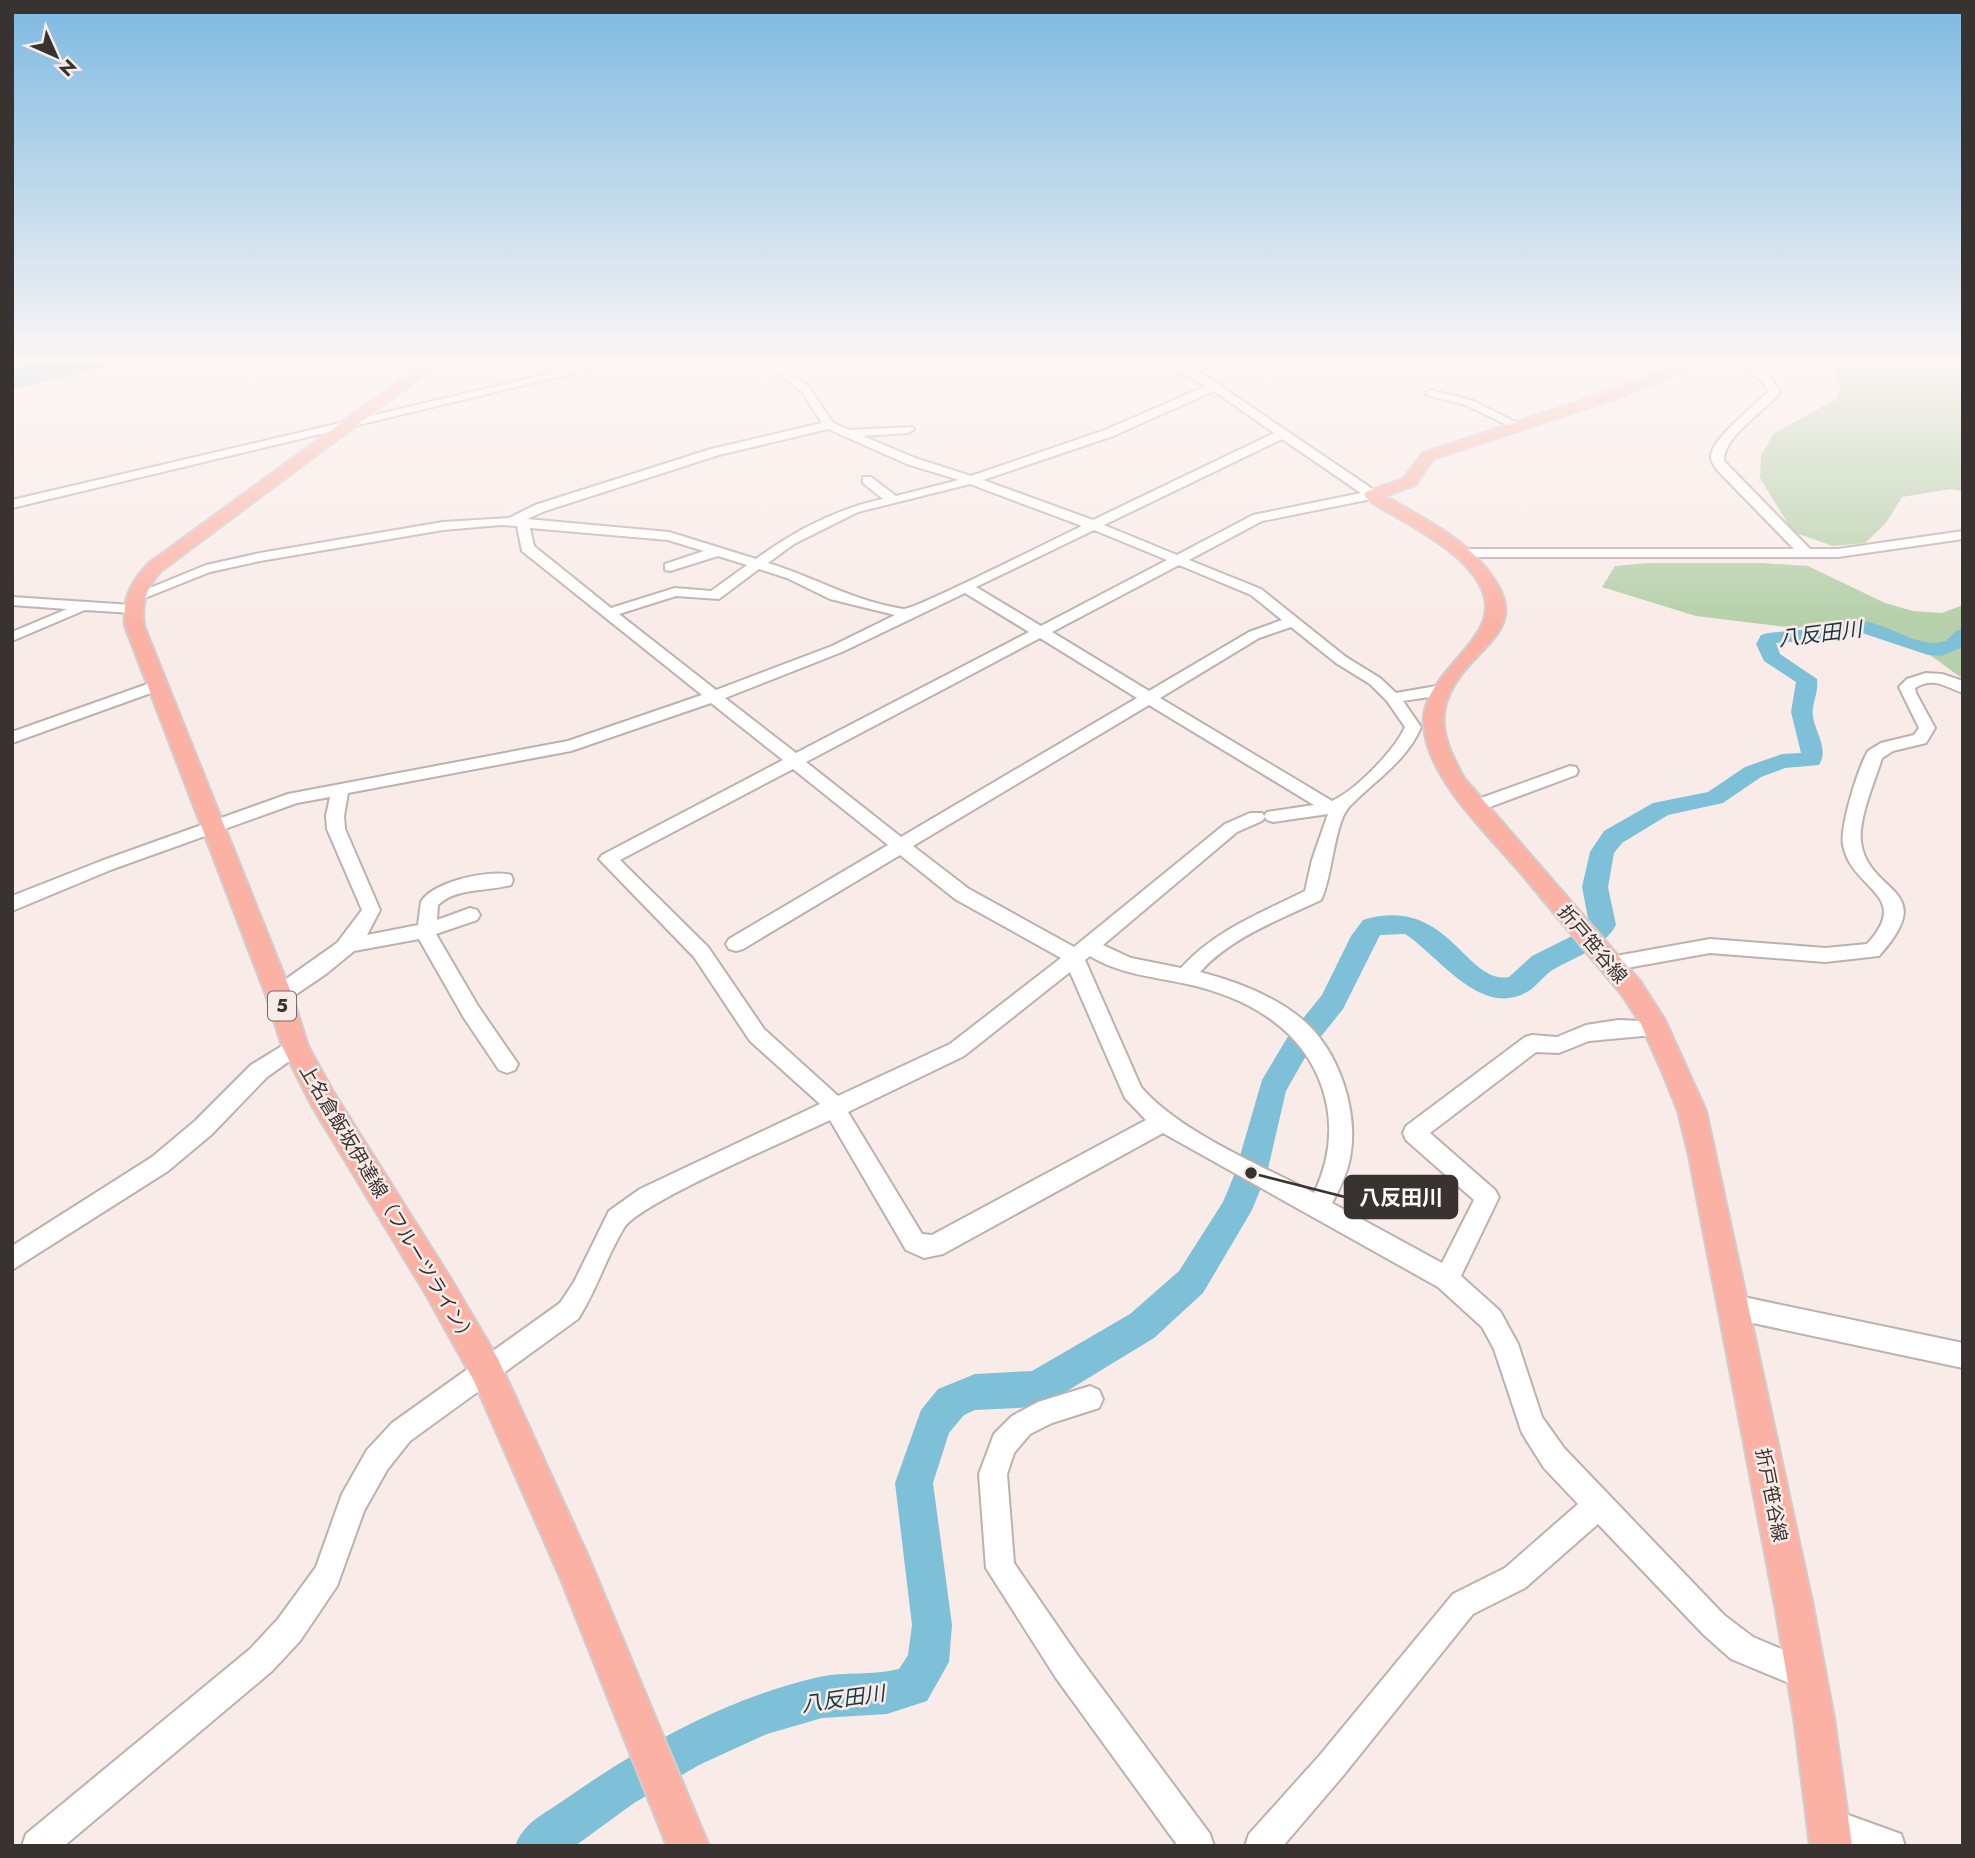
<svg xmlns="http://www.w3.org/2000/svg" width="1975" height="1858" font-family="Jost,'Noto Sans JP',sans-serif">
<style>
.green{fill:#b5d0aa}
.water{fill:#7dc0d7}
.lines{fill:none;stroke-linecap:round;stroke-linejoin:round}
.stream{stroke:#7dc0d7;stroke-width:2.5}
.river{fill:#7dc0d7;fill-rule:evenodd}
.minor-casing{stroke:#bdb1ad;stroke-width:4}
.major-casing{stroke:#cfcece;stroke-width:4}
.minor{fill:#fff;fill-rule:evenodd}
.major{fill:#fbb2a5;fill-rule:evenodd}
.labels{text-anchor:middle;stroke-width:5;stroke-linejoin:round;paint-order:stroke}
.shield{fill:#f9ece8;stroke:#726a68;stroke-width:2}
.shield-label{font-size:18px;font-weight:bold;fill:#383331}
.street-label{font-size:19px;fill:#383331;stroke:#f9ece8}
.water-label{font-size:21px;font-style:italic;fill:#193944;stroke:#f9ece8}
.leader{fill:none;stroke:#383331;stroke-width:2.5}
.callout-dot{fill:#383331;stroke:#f9ece8;stroke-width:2.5}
.callout{fill:#383331;stroke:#383331;stroke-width:2.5}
.callout-label{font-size:21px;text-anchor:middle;font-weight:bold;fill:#fff}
</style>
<rect width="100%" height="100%" fill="#f9ece8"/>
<g class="green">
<polygon points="1835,362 1963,362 1963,491 1951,489 1902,497 1886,523 1865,543 1833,546 1793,532 1760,478 1761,456 1773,434 1836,399 1841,384 1833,371"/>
<polygon points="1649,563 1761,563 1808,566 1885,603 1913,611 1942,613 1963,605 1963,679 1919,647 1858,622 1794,628 1696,616 1602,587 1615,566"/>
</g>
<polygon class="water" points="36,362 125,362 12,389 12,369"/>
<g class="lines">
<polyline class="stream" points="552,378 623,362"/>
<path class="river" d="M1851,620c32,-2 67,31 95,21l10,-10 7,-2v18l-22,9 -13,-1 -69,-23 -38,8 -45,3 4,11 37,25c2,14 -6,25 -4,38 3,17 16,32 6,48l-34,3 -24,9 -38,26 -55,12 -46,28 -8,10 -6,34 8,38c-13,23 -38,31 -60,43 -12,6 -18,18 -29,24 -46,27 -89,-37 -122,-58l-25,1 -37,74 -36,45 -21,37 -19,82 -15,37 -49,83 -49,45 -105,64 -13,5 -61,3 -11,5 -15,18 -16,50 19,142 -3,37 -22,39 -40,13 -65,4 -55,16 -68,31 -65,38 -59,43h-60c9,-24 29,-32 49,-46 77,-54 163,-102 255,-123 26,-6 54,-1 80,-8l9,-14 4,-30 -17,-142 26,-73 17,-21 37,-15 57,-3 98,-57 49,-43 44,-69 12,-29 27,-93 25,-42 35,-43 29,-59 12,-16c86,-26 102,65 146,57l23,-21 42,-21 15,-12 -7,-36 8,-35 14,-21 49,-28 55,-11 37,-25 37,-13 19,-1 -10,-41 5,-30 -32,-21 -8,-17 5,-9 7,-2 53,-5z"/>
<defs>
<g id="minor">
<polygon points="600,362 620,362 12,508 12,500"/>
<path d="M764,362h12l33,25 24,36 17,7 62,-3 2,2 -6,4 -45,3 52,22 56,18 134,-46 101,-44 -44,-24h15l26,12 174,118v6l-115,23 -73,39 72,29 85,68 34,21 16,15 46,-8 8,5 -8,5 -39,6 18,26c-14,34 -47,54 -72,80 -15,16 -17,73 -28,93 -42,20 -90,37 -121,72 35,9 75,24 103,48 36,31 56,91 47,138 -3,16 -10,30 -18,45l110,60 32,-63 -68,-60 -3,-7 3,-7 119,-89 7,-2 25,2 29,-12 32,-5 46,2 3,6 -3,6 -75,7 -30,12 -23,-1 -106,81 65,57 4,7 -38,79 39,35 18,33 24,73 22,31 160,167 29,22 64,27 4,11 -4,11 -11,4 -75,-31 -27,-24 -106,-111 -73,64 -52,26 -131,163 -59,69h-38l4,-12 71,-79 133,-161 52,-26 73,-64 -34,-36 -22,-35 -28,-84 -12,-22 -44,-40 -275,-154 -220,121 -19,4 -18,-8 -76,-130c-36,18 -190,82 -206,108 -18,29 -27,62 -46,91l-168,122 -23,29 -23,41 -27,75 -37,55 -28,30 -208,175h-42l4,-12 224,-185 28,-30 38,-52 26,-73 25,-44 25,-27 168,-120 14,-21 35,-71 31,-22 180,-85 -70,-63 -56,-84 -95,-98 3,-4 181,-95 -72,-57 -140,48 -223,42 -4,23 1,13 35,81 -13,25 51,-10 3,-23c11,-20 68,-33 90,-27l2,5 -2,5c-24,7 -54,2 -73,20l-1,15 33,-12 7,2 3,5 -3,5 -41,14 42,72 40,58 -3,6 -8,3 -8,-3 -35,-52 -45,-79 -65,12 -28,23 -40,27 -7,2 -7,-2 -3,-6 3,-6 65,-46 25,-33 -35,-81 -1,-13 4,-19 -33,6 -184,66 -101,42v-15l89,-35 187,-67 280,-53 134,-46 -180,-144 -5,-25 -16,-1 -58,5 -183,31 -50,11 -70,28h-10l-2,-3 78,-32 54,-12 183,-31 66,-4 26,-13 176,-56 111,-26 -21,-32zM1214,391l60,42 -181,87 -110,-40 130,-44zM828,429l79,35 52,16 -63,16 -25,-19h-8v6l20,16c-47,10 -89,32 -127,60l-87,-27 -142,-13 18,-8 174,-56zM1282,439l79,54 -108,22 -76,40 -73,-30zM970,484l112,42c-22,10 -167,84 -178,83 -49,-7 -90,-32 -136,-46l26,-19 64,-32zM530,528l138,12 36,11 -39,13v6l5,1 48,-15 29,9 -36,26 -36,-3 -64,20 -77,-62zM1094,530l73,30 -126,66 -65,-39zM1179,565l72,30 31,25 -33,12 -100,59 -97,-59zM759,569l28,9 43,21 65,16 -63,31 -116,44 -97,-76 57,-18 43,3zM965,593l64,39 -233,121 -71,-55 117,-46zM1291,627l45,36 34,21 17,17 18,26c-10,23 -50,64 -73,74l-172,-103 99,-60zM1040,638l97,60 -236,139 -95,-75zM1149,705l165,100 -47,7 -3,4 3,4 6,2 55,-8 -16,46 -7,31c-44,22 -90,39 -124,77l-50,-10 -28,-13 134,-113 25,-11 3,-4 -3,-4h-12l-25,11 -151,123 -105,-58 -56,-43zM793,769l95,76 -159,94 -3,5 3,5 7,2 7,-2 157,-94 55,44 106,59 -111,86 -112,52 -74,-67 -56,-82 -88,-87zM1090,956c29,18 64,21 97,28 60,13 117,45 136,106 11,35 7,70 -9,103 -52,-27 -136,-62 -173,-106l-56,-127zM1070,972l55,126 21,22 -214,115 -10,-1 -74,-122 116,-56z"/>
<path d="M1735,362c21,0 35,11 45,30 -13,18 -58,45 -56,69l86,88h28l125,-18v8l-125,18h-377l-7,-4 7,-4h333l-74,-76c-4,-4 -8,-9 -9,-15 -2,-18 46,-54 57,-66l-6,-12z"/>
<polygon points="1431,390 1474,401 1525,427 1515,429 1466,405 1427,395 1425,393"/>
<polygon points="12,597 132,605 139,609 132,613 85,610 12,641 12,632 67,609 12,605"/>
<path d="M1926,673l16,1 21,7v12c-17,-6 -30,-17 -48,-5l1,5 19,35 -9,15 -33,8 -11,7c-7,23 -24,61 -21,84 7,53 80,45 18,114l-54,6 -115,-9 -100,18 -7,-2 -3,-5 3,-5 7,-2 100,-18 115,9 42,-4c46,-50 -15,-53 -24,-99 -3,-19 15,-77 25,-94l13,-8 33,-8 5,-7 -20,-41 8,-8z"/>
<polygon points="156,681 164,686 162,689 12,743 12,732"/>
<polygon points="1570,766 1576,767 1578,771 1576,775 1482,810 1470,810 1467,806 1470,802"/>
<polygon points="295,1038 302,1040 306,1046 302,1052 267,1077 211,1135 168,1171 12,1270 12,1246 152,1157 195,1121 251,1065"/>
<polygon points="1734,1295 1963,1343 1963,1368 1734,1319 1725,1315 1722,1307 1725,1299"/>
<polygon points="1090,1386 1099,1390 1103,1399 1099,1408 1052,1423 1030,1434 1014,1453 1007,1474 1014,1563 1078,1656 1210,1834 1214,1846 1178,1846 1056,1678 986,1568 979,1474 994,1434 1012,1416 1038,1402"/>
<polygon points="1829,1808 1901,1834 1905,1846 1844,1846 1817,1836 1813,1824 1817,1812"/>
</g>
<g id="major">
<path d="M425,362h16l-280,209c-15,17 -20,32 -17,55l148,369 16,51 24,44 117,186 49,83 90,197 121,290h-42l-107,-269 -86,-196 -47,-85 -115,-190 -30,-60 -16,-51 -141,-369c-3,-27 6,-44 24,-63z"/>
<path d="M1686,362h20l-91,37 -182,60 -18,26 -30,11c30,18 64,34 89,59 78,80 -12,86 -29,152 -6,25 8,51 19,71l176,203 25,39 41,91 107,495 21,112 18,128h-42l-16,-128 -19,-112 -86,-450 -11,-45 -14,-35 -23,-52 -19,-29c-34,-41 -68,-82 -102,-123 -33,-39 -90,-91 -96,-144 -7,-59 86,-88 56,-143 -17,-31 -56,-52 -85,-69 -11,-6 -24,-12 -31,-21l2,-3 37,-13 20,-26 182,-60z"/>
</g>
</defs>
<use href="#minor" class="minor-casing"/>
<use href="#major" class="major-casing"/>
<use href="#minor" class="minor"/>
<use href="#major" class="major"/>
</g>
<linearGradient id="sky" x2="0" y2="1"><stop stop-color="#7db9e1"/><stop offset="0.58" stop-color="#fcf6f5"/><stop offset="1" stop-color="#fcf6f5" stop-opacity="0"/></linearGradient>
<rect width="1975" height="622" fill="url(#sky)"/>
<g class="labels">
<rect class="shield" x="268" y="991.5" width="28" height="29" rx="5"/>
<g class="shield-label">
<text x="282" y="1012">5</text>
</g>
<g class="street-label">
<text transform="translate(1593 944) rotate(50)" y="7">折戸笹谷線</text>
<text transform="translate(388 1204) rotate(59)" y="7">上名倉飯坂伊達線（フルーツライン）</text>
<text transform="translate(1772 1495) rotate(79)" y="7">折戸笹谷線</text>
</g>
<g class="water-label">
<text transform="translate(1820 634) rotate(-7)" y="7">八反田川</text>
<text transform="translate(843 1699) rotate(-8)" y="7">八反田川</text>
</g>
</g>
<path class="leader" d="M1251 1173L1345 1197"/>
<circle class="callout-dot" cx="1251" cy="1173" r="7"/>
<rect class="callout" x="1345" y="1176" width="112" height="42" rx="7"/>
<g class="callout-label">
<text x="1401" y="1205">八反田川</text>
</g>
<rect width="1975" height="1858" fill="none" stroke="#383331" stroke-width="28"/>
<g transform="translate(56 56) rotate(135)" stroke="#f9ece8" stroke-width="5" paint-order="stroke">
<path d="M0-5L12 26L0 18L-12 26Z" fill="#383331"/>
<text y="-10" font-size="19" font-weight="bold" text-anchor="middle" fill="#383331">N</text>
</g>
</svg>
